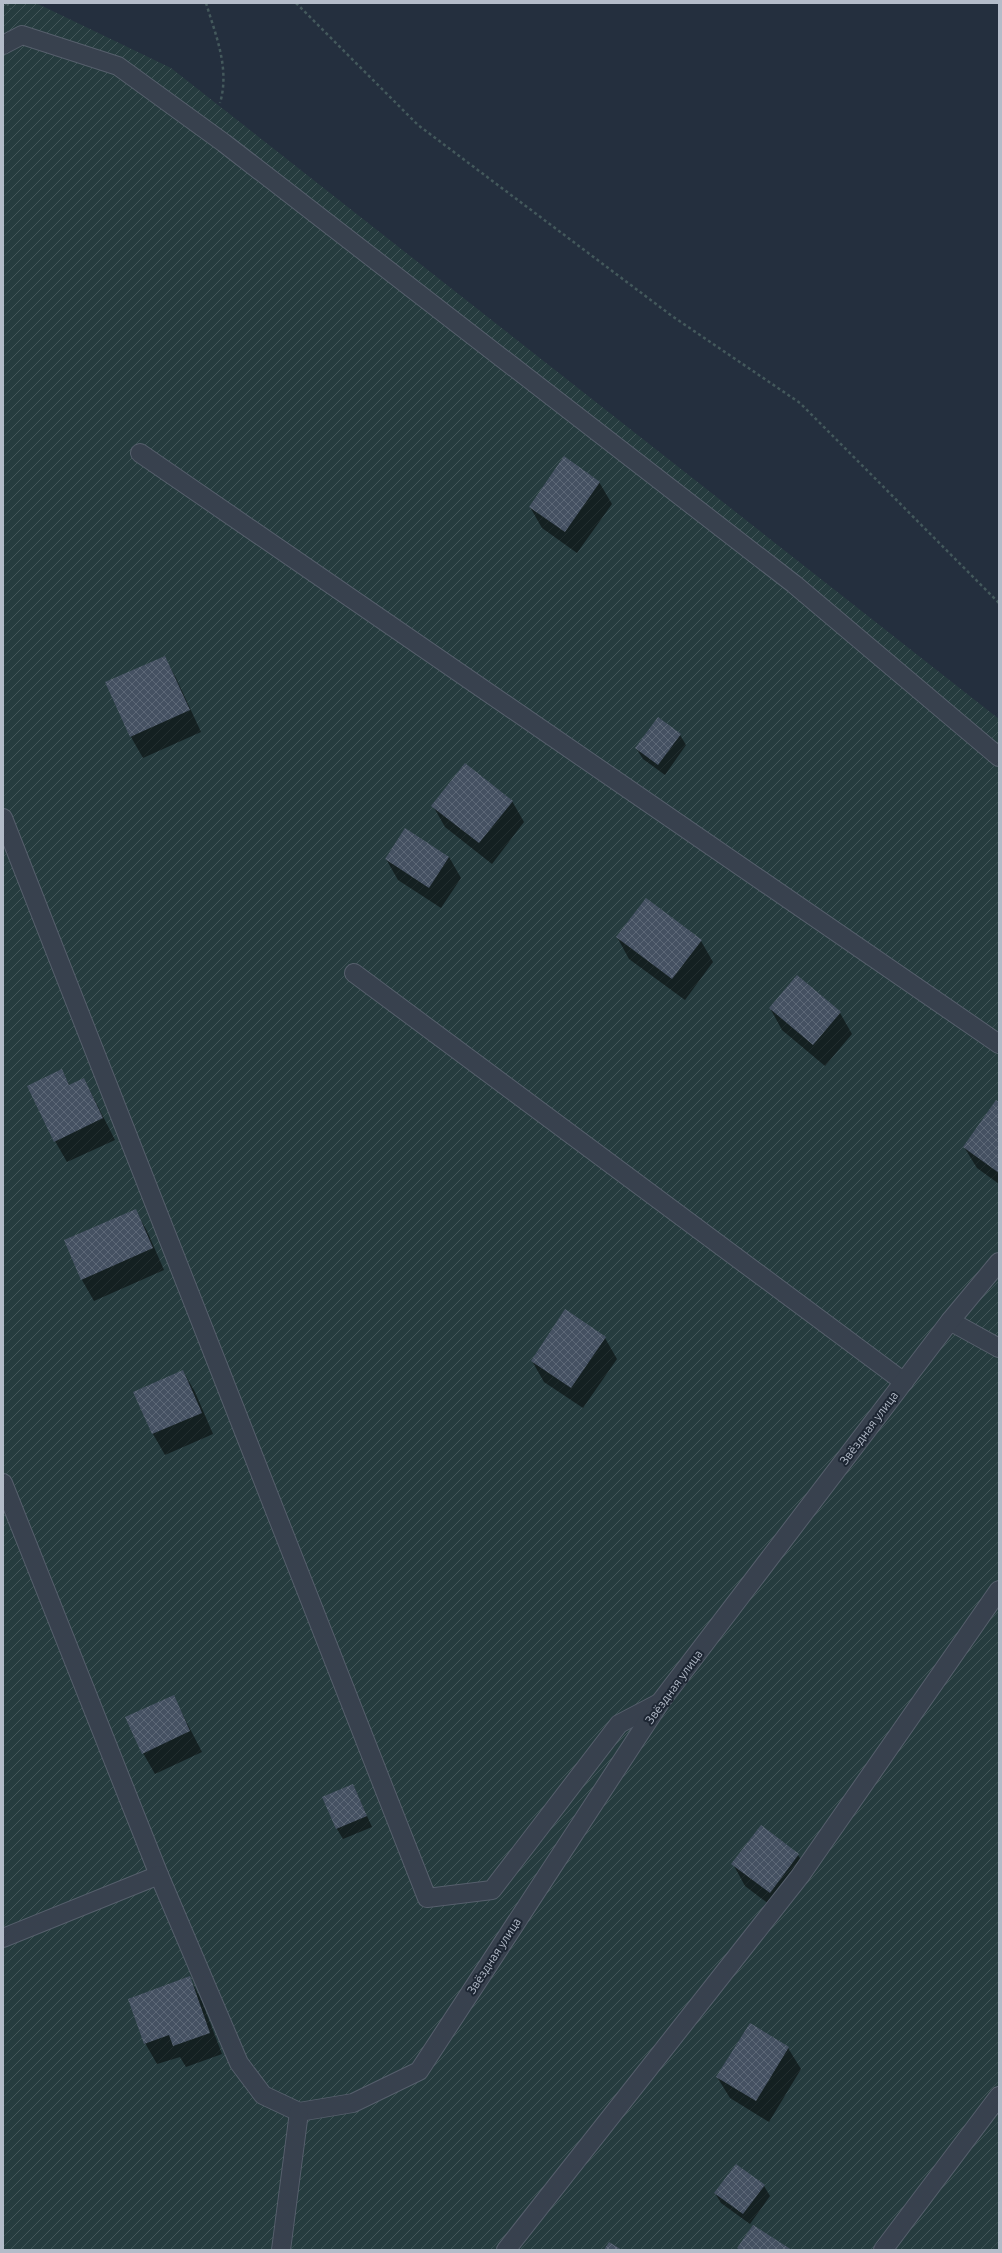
<svg xmlns="http://www.w3.org/2000/svg" width="1002" height="2253" font-family="Ubuntu,sans-serif">
<style>
.garden{fill:url(#garden-furrows)}
.shadow{fill:#0007}
.building{fill:url(#building-cross-hatch)}
.lines{fill:none;stroke-linecap:round;stroke-linejoin:round}
.lane-casing{stroke:#565f6c;stroke-width:20}
.path{stroke:#44595c;stroke-width:2.5;stroke-dasharray:3 3;stroke-linecap:butt}
.lane{stroke:#38414e;stroke-width:18}
.labels{text-anchor:middle;stroke-width:4;stroke-linejoin:round;paint-order:stroke}
.street-label{font-size:12px;fill:#b4bcc9;stroke:#1d2633}
</style>
<defs>
<pattern id="garden-furrows" width="10" height="10" patternUnits="userSpaceOnUse"><rect width="10" height="10" fill="#263c3f"/><path d="M-1 1l2-2M0 10L10 0M9 11l2-2" fill="none" stroke="#435659"/></pattern>
<pattern id="building-cross-hatch" width="8" height="8" patternUnits="userSpaceOnUse"><rect width="8" height="8" fill="#455162"/><path d="M0 0l8 8M0 8l8-8" fill="none" stroke="#5d6877"/></pattern>
</defs>
<rect width="100%" height="100%" fill="#242f3e"/>
<polygon class="garden" points="3,3 36,3 171,68 999,719 999,2250 3,2250"/>
<g class="shadow">
<polygon points="599,482 612,504 577,553 542,528 530,507"/>
<polygon points="164,657 176,678 201,732 143,758 131,737"/>
<polygon points="680,735 686,745 665,775 643,759 636,748"/>
<polygon points="512,801 524,822 492,864 445,827 433,806"/>
<polygon points="449,857 461,878 441,908 398,880 386,859"/>
<polygon points="617,937 701,941 713,962 685,1000 629,959"/>
<polygon points="770,1008 840,1013 852,1034 825,1066 782,1030"/>
<polygon points="61,1070 70,1086 84,1079 115,1140 67,1162 55,1141"/>
<polygon points="999,1103 999,1184 977,1168 964,1147"/>
<polygon points="135,1210 147,1231 164,1270 94,1301 82,1280 65,1240"/>
<polygon points="605,1338 617,1359 583,1408 544,1382 532,1361"/>
<polygon points="183,1371 195,1392 213,1434 165,1455 153,1434 135,1392"/>
<polygon points="173,1696 202,1752 155,1774 143,1753"/>
<polygon points="353,1785 372,1827 343,1839 337,1829"/>
<polygon points="761,1827 798,1855 811,1876 782,1914 745,1886 733,1864"/>
<polygon points="189,1977 201,1999 222,2054 186,2067 180,2057 157,2064 145,2043"/>
<polygon points="788,2048 801,2069 769,2122 730,2098 717,2077"/>
<polygon points="764,2186 770,2196 750,2224 721,2203 715,2193"/>
</g>
<g class="building">
<polygon points="564,456 600,482 565,532 529,507"/>
<polygon points="165,656 190,710 130,737 105,682"/>
<polygon points="658,717 681,734 658,765 635,748"/>
<polygon points="465,763 513,801 479,843 431,806"/>
<polygon points="405,828 449,857 429,888 385,859"/>
<polygon points="646,898 702,940 672,979 616,937"/>
<polygon points="797,975 841,1012 813,1045 769,1008"/>
<polygon points="62,1069 69,1085 84,1078 103,1118 54,1142 27,1086"/>
<polygon points="996,1100 999,1102 999,1173 963,1147"/>
<polygon points="136,1209 153,1248 81,1280 64,1240"/>
<polygon points="565,1309 606,1337 571,1388 531,1361"/>
<polygon points="183,1370 202,1413 152,1434 133,1392"/>
<polygon points="174,1695 190,1731 142,1754 125,1717"/>
<polygon points="353,1784 367,1816 336,1829 322,1797"/>
<polygon points="761,1825 799,1854 770,1893 731,1864"/>
<polygon points="190,1976 210,2033 173,2046 169,2035 144,2044 128,1999"/>
<polygon points="750,2023 789,2047 756,2101 716,2077"/>
<polygon points="736,2164 765,2185 743,2214 714,2193"/>
<polygon points="753,2225 792,2250 740,2250 737,2248"/>
<polygon points="609,2242 622,2250 604,2250"/>
</g>
<g class="lines">
<defs>
<g id="lane">
<polyline points="3,45 22,35 118,66 224,143 794,584 999,757"/>
<polyline points="140,453 999,1044"/>
<polyline points="3,818 427,1898 492,1890 619,1724 659,1703"/>
<polyline points="354,973 904,1382"/>
<polyline points="950,1321 999,1348"/>
<polyline points="3,1483 159,1875"/>
<polyline points="3,1938 159,1875 239,2063 263,2095 299,2112 353,2103 419,2071 661,1701 950,1321 999,1262"/>
<polyline points="281,2250 299,2112"/>
<polyline points="506,2250 800,1876 999,1590"/>
<polyline points="883,2250 999,2096"/>
</g>
</defs>
<use href="#lane" class="lane-casing"/>
<g class="path">
<polyline points="7,3 10,9"/>
<path d="M206,3c10,33 24,66 14,100"/>
<polyline points="296,3 418,125 672,316 800,403 999,603"/>
</g>
<use href="#lane" class="lane"/>
</g>
<g class="labels">
<g class="street-label">
<text transform="translate(869 1428) rotate(-53)" y="4">Звёздная улица</text>
<text transform="translate(674 1687) rotate(-54)" y="4">Звёздная улица</text>
<text transform="translate(494 1956) rotate(-57)" y="4">Звёздная улица</text>
</g>
</g>
<rect width="1002" height="2253" fill="none" stroke="#b4bcc9" stroke-width="8"/>
</svg>
